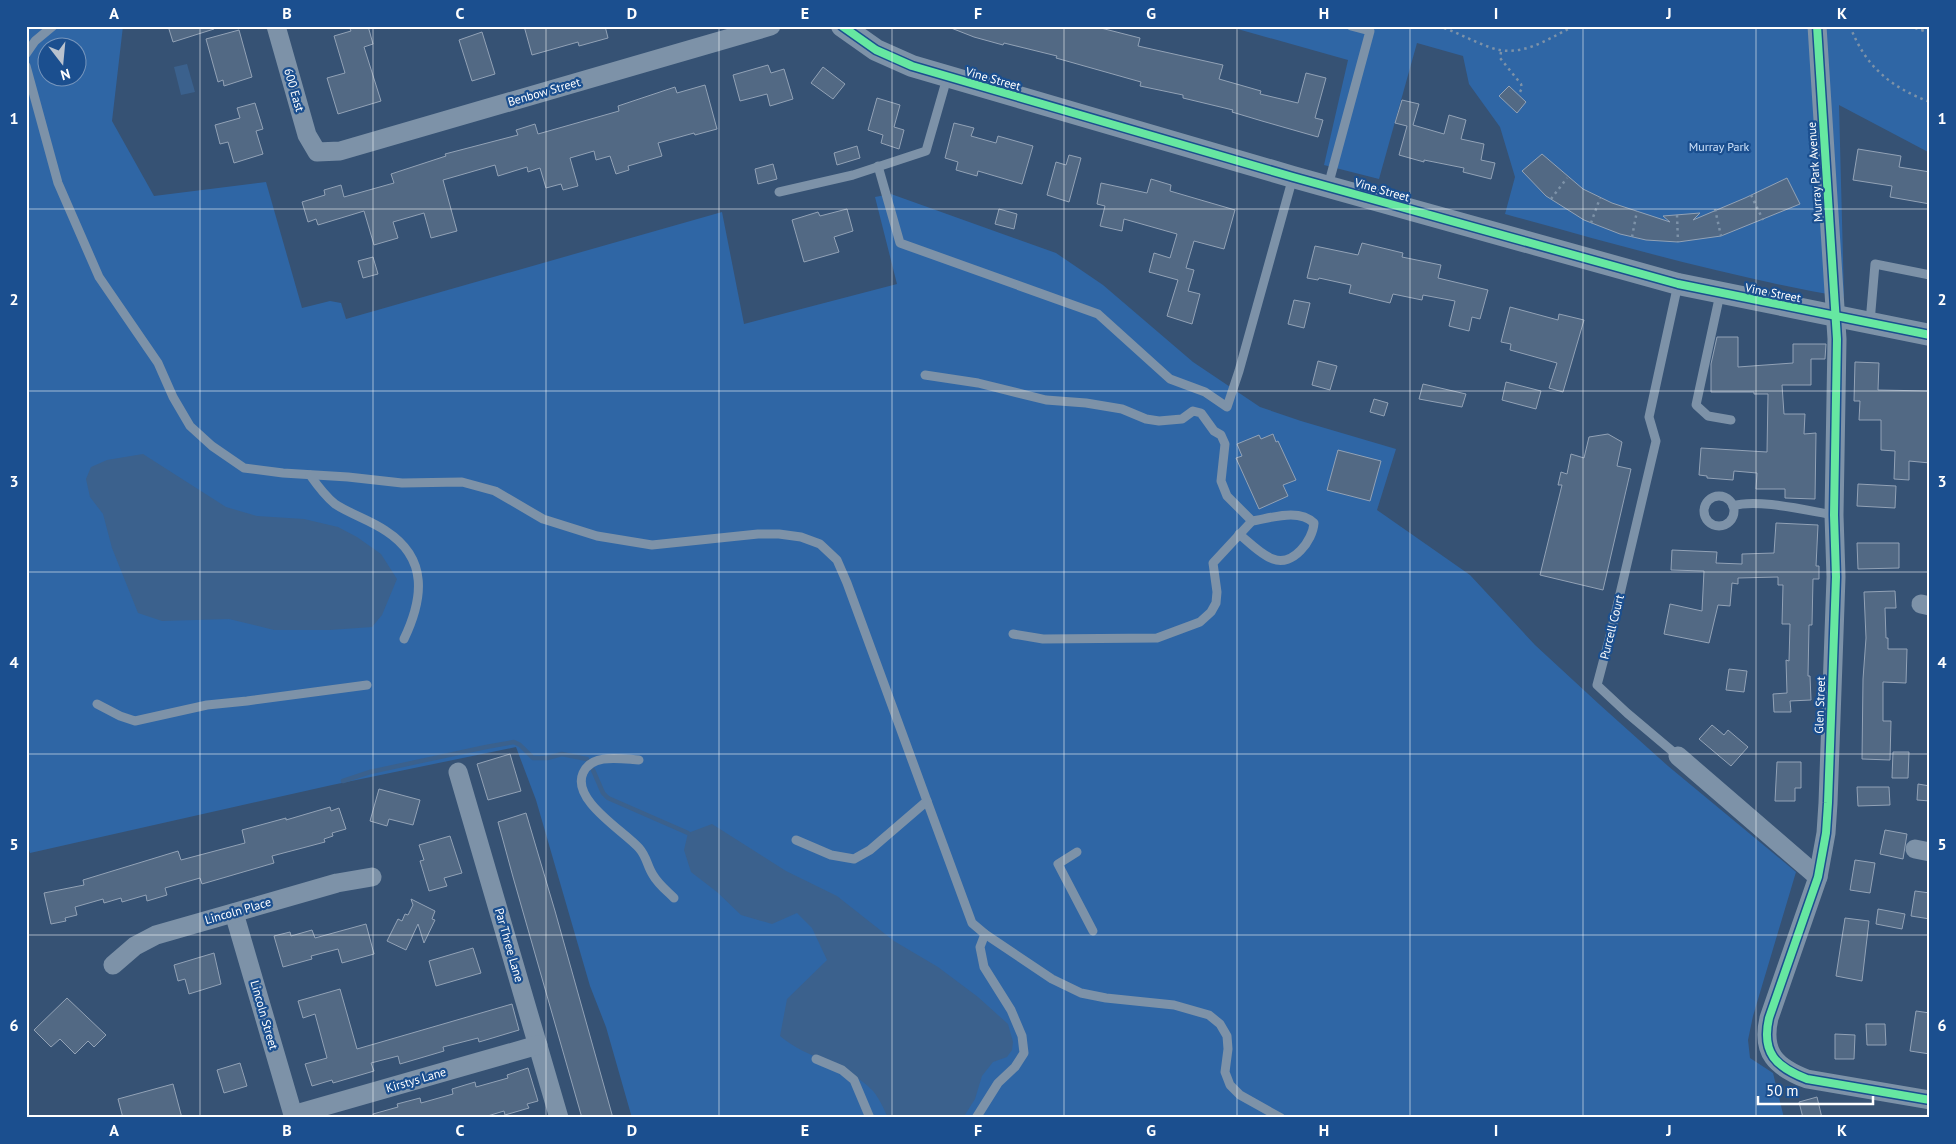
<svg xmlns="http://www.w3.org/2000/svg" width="1956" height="1144" font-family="'PT Sans',sans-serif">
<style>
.green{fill:#2f66a5;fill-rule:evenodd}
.water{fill:#3b618d}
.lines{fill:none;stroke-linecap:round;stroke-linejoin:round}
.stream{stroke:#3b618d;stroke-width:4.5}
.building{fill:#526984;stroke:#92a2b6}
.path{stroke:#7d92a8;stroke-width:2.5;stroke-dasharray:2.5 4;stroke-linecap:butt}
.service{stroke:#7d92a8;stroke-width:9}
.minor{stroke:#7d92a8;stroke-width:19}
.tertiary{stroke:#7d92a8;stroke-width:22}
.cycleway-casing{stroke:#1b4f8f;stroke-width:11}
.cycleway{stroke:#66e7a1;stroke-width:8}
.grid{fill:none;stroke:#fff;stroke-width:1;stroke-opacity:0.55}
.labels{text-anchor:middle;stroke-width:4.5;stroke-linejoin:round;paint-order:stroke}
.street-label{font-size:12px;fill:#fff;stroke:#1b4f8f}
.park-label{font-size:12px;fill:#cfe3fa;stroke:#1b4f8f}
.neatline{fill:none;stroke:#fff;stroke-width:2}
.grid-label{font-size:16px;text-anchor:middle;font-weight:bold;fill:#fff}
</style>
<rect width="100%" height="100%" fill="#365274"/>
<g class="green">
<path d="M26,26h97l-11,95 42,75 112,-14 36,126 28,-7 11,2 5,16 376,-107 22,112 153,-40 -22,-87 16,-3 165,59 47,32 90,77 67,45 41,14 95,28 -19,61 93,65 65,70 65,60 68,61 128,106 -43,144 -5,24 2,18 23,15 11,45h-1152l-26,-91 -16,-41 -54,-186 -20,-53 -184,38 -302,68 -4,-12zM48,48h30v30h-30z"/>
<path d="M1227,26h703v127l-91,-48 5,192c-115,-20 -227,-52 -339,-83l10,-37 -15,-50 -31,-43 -6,-28 -46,-13 -38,136 -55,-14 24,-105z"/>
</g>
<g class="water">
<polygon points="187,64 195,92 181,95 174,67"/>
<polygon points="143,454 226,507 257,516 304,519 338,527 357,537 381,554 397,579 382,615 372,627 330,630 274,630 229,619 162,621 138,613 112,548 103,514 90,497 86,479 91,467 107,460"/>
<path d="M712,824l74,47 51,25 57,45 44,26 40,30 30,27 5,18 -1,8 -5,7 -14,5 -11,14 -7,23 -12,19h-75c-4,-9 -9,-20 -15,-27 -28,-29 -65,-31 -93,-55l7,-37 40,-39 -15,-32 -15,-15 -25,11 -31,-9 -24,-23 -26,-20 -7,-22 4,-17z"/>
</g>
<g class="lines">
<g class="stream">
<polyline points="593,770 603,793 608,798 688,833"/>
<polyline points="343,781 370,772 486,747 514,742 520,745 533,758 547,758 562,754 587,759"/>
</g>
</g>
<g class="building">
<polygon points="168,26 214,26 214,29 173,42"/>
<polygon points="349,26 368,26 373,44 364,47 381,101 338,114 327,78 345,73 334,36 351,31"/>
<polygon points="524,26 605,26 608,38 579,46 578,42 532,55"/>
<polygon points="951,26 1093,26 1140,38 1138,46 1223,65 1219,79 1261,91 1260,94 1298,103 1306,73 1326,78 1315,118 1323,120 1318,137 1262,121 1232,112 1233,110 1183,98 1183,95 1140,86 1141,82 1056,58 1057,56 1004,43 1003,45 974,37 951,28"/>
<polygon points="239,30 252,77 224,86 223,80 218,82 206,39"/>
<polygon points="482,32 495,74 472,81 459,40"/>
<polygon points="768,65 771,73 784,69 793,99 770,106 767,94 740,101 733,75"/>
<polygon points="823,67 845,84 833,99 811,83"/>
<polygon points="705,85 717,129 695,135 694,133 658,143 662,156 628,166 629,170 616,174 610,156 596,160 594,151 570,158 578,186 563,190 561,184 546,188 540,168 528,172 527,167 498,176 495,165 443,180 457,231 431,238 424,213 393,222 398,238 374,245 364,211 318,225 316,219 308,222 302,202 325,195 324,190 341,185 344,197 394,183 391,174 446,156 445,154 518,135 516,130 535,124 538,134 619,111 618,106 675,87 677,93"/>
<polygon points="1509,86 1526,102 1517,113 1499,96"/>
<polygon points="877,98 900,105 894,127 904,130 899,149 881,143 883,135 868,130"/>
<polygon points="1402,100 1419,104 1413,125 1444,134 1449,115 1466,120 1461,139 1484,144 1481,160 1495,163 1491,179 1463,172 1464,168 1424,160 1424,162 1399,155 1407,126 1395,123"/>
<polygon points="255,103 263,129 256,131 263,154 234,163 228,142 220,144 215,125 240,118 237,108"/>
<polygon points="954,123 974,128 971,136 996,143 998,136 1033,146 1022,184 978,171 977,176 956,170 958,162 945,158"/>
<polygon points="857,146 860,158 837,165 834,153"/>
<polygon points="1858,149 1901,156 1899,167 1930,172 1930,204 1890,197 1892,186 1853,180"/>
<polygon points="1542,154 1583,189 1612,203 1670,222 1663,216 1700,213 1693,220 1745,198 1787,178 1800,204 1721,236 1678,242 1646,240 1620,234 1584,220 1546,196 1522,171"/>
<polygon points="1069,155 1081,158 1069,202 1047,195 1056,162 1066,165"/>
<polygon points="773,164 777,179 758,184 755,169"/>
<polygon points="1151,179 1171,185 1170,191 1235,210 1224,249 1194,241 1186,268 1194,270 1188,291 1200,294 1192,324 1167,316 1178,280 1149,272 1154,253 1170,258 1177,234 1124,219 1122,231 1100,226 1105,206 1097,204 1101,183 1147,193"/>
<polygon points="847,209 853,231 834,237 839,252 804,262 792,220 818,212 820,216"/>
<polygon points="999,209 1017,214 1014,229 995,224"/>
<polygon points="1362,243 1403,253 1402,257 1441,265 1438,278 1488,290 1480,319 1472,317 1469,331 1449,326 1455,301 1423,295 1422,300 1393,294 1390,303 1349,293 1351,285 1319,278 1318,280 1307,278 1315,246 1358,255"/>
<polygon points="373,257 378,274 363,278 358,261"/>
<polygon points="1294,300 1310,303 1304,328 1288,324"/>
<polygon points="1510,307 1558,320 1559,314 1584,320 1563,392 1549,388 1557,363 1510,350 1511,344 1501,342"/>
<polygon points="1717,337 1738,337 1738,367 1793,363 1793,344 1826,344 1825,359 1811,359 1811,385 1782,385 1784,414 1805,414 1804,434 1816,433 1815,499 1785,498 1785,489 1756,489 1757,473 1734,471 1733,480 1707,478 1707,476 1699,475 1701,448 1767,452 1768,394 1754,394 1754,392 1711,392 1711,364"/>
<polygon points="1318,361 1337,366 1330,390 1312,385"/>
<polygon points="1855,362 1879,363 1878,390 1930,391 1930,463 1909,461 1909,480 1894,479 1895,451 1881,450 1881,420 1859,420 1860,401 1854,401"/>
<polygon points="1506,382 1541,391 1536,409 1502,400"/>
<polygon points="1423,384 1466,394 1462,407 1419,399"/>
<polygon points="1374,399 1388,403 1384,416 1370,412"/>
<polygon points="1273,434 1276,442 1278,441 1296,480 1283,485 1288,496 1259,509 1236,458 1242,456 1237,444 1259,435 1261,439"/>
<polygon points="1608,434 1622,442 1617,466 1631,469 1603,590 1540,575 1562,485 1558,485 1561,472 1567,474 1571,454 1584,458 1589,437"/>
<polygon points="1338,450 1381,461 1370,501 1327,490"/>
<polygon points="1858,484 1896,486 1895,508 1857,506"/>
<polygon points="1776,523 1818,525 1816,566 1819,566 1819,579 1813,579 1812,625 1809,625 1808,676 1810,676 1811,700 1790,701 1791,712 1774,712 1773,694 1787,693 1786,660 1789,661 1790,624 1782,624 1783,585 1778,585 1778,577 1738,578 1738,584 1732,583 1730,606 1718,605 1709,643 1664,634 1670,604 1702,611 1704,571 1671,570 1672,550 1717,552 1716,563 1742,564 1742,554 1774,553"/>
<polygon points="1857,543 1899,543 1899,568 1858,569"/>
<polygon points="1895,591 1896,608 1885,608 1886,638 1888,638 1888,649 1907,649 1906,683 1883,682 1883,721 1891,721 1890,760 1862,759 1863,679 1866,638 1864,592"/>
<polygon points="1729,669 1747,671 1744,692 1726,690"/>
<polygon points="1712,725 1724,735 1728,730 1748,747 1731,766 1699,739"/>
<polygon points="1893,752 1909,752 1908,778 1892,778"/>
<polygon points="510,754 521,791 488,800 477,764"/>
<polygon points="1777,762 1801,762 1801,788 1795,788 1795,801 1775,801"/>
<polygon points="1918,784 1930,786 1930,801 1917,800"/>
<polygon points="1857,787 1889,787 1890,805 1858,806"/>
<polygon points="379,789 420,800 413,825 389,819 387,826 370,821"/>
<polygon points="330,807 331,811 339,808 346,829 332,833 333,836 324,839 325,842 272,856 274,863 202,884 200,878 165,888 167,895 147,901 146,895 122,902 121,898 104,903 103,899 75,907 77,915 65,918 66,921 51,924 44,893 84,885 83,880 178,851 181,860 245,843 242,830 286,818 286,820"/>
<polygon points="526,813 555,911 613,1118 582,1118 513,877 498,822"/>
<polygon points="1885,830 1907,834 1903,859 1880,854"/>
<polygon points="450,836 462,873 444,878 447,886 429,891 420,861 424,860 419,845"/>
<polygon points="1855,860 1875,863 1870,893 1850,890"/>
<polygon points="1915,891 1930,893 1930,919 1911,916"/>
<polygon points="411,899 435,911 432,919 435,920 424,943 418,924 406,950 387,941 398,919 402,921 405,914 408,915 413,905"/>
<polygon points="1878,909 1905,914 1902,929 1876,924"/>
<polygon points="1845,918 1869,921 1862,981 1836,976"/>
<polygon points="366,924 374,954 342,963 338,949 311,956 312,959 283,967 274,936 290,932 291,936 312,930 315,938"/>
<polygon points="473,948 481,973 436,986 429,961"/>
<polygon points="214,953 221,984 189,994 185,979 178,981 174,965"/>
<polygon points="340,989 357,1049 512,1004 519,1030 479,1042 478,1038 443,1047 444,1051 400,1064 398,1056 371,1063 374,1071 333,1083 332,1080 312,1086 305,1064 327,1058 315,1014 303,1018 298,1001"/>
<polygon points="67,998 106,1035 94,1047 88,1041 75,1054 60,1039 51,1047 34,1030"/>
<polygon points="1916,1011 1930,1013 1930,1054 1910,1051"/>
<polygon points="1866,1024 1885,1024 1886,1045 1867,1045"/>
<polygon points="1835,1034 1855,1035 1854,1059 1835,1059"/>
<polygon points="240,1063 247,1086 224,1093 217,1070"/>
<polygon points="528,1068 538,1101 527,1104 529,1108 505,1115 504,1111 481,1118 374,1118 373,1114 398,1107 397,1104 420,1098 421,1103 453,1094 452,1089 475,1082 476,1087 508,1078 507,1075"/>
<polygon points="173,1084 182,1118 123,1118 118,1099"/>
<polygon points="1817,1097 1822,1118 1803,1118 1799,1102"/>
</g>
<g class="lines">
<g class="path">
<path d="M1438,26c17,5 34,15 51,21 31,12 57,-7 85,-21"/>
<path d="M1850,26c15,40 40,61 80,76"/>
<polyline points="1909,26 1930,33"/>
<polyline points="1921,29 1930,28"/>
<polyline points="1501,52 1500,58 1521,84 1522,88 1520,92"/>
<polyline points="1751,195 1763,220"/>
<polyline points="1551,199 1567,178"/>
<polyline points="1715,209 1721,236"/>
<polyline points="1677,215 1678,242"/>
<polyline points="1591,223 1600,198"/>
<polyline points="1632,237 1637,211"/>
</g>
<g class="service">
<polyline points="26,54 35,41 53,26"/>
<polyline points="26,66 58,183 99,277 158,363 173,397 190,426 212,446 244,468 283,473 348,477 402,483 462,482 495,491 543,519 597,536 652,545 758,534 779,534 801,537 820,544 837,560 847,583 927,801 870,850 854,859 831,855 796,840"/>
<polyline points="878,166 900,243 1098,314 1170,379 1205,392 1227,407 1239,371 1293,177"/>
<polyline points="1328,186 1370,31 1351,26"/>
<polyline points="779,192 853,175 926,151 947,78"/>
<polyline points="1678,284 1649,417 1656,441 1610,636 1597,685 1627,713 1678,756"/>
<polyline points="1720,294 1696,405 1708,416 1731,420"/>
<polyline points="1870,322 1875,264 1930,275"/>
<path d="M925,375l53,8 68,17 40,3 36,6 24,10 13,2 23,-2 11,-8 8,2 13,18 7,4 4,9 -4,37 6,15 25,25c19,-3 47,-13 62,2 -1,17 -21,44 -41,36 -12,-4 -24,-17 -34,-25"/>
<path d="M310,475c7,10 15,21 25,29 15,10 35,16 51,27 43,28 37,68 18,108"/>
<circle cx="1719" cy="511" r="15"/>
<path d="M1733,506c23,-8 76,5 101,9"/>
<polyline points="1013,634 1043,639 1157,638 1200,622 1211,612 1216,603 1217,592 1213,563 1252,521"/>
<polyline points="97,704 120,716 135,721 207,705 247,701 367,685"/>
<path d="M639,760c-18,-1 -47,-7 -56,13 -12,27 41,58 56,75 8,9 8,18 14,27 5,9 14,16 21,23"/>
<polyline points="927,801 972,923 985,934 1052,979 1081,993 1106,998 1174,1005 1209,1015 1220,1024 1227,1036 1228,1049 1225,1072 1230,1085 1240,1095 1281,1118"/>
<polyline points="1077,852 1058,864 1093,931"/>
<polyline points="816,1059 842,1070 854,1080 870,1118"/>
<polyline points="976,1118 998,1083 1015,1067 1024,1053 1022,1036 1011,1010 984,967 980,947 985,934"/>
</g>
<g class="minor">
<polyline points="276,26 307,135 317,152 340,151 771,26"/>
<path d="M1817,26l20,313 -3,176 2,62 -8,226 -2,30 -8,44 -49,141c-8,35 7,49 38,61l123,21"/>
<polyline points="1921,604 1930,606"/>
<polyline points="1678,756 1818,877"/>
<polyline points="458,772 559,1118"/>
<polyline points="1915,849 1930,852"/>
<polyline points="234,913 294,1118"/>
<polyline points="113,965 135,946 156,935 337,883 372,877"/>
<polyline points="293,1115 538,1045"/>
</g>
<polyline class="tertiary" points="842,26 876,50 912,66 1293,177 1678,284 1930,335"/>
<defs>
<g id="cycleway">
<polyline points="842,26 876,50 912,66 1293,177 1678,284 1930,335"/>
<path d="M1817,26l20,313 -3,176 2,62 -8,226 -2,30 -8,44 -49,141c-8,35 7,49 38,61l123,21"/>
</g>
</defs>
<use href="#cycleway" class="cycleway-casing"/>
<use href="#cycleway" class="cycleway"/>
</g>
<path class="grid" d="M200,26v1092M373,26v1092M546,26v1092M719,26v1092M892,26v1092M1064,26v1092M1237,26v1092M1410,26v1092M1583,26v1092M1756,26v1092M26,209h1904M26,391h1904M26,572h1904M26,754h1904M26,935h1904"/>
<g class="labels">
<g class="street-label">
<text transform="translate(993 79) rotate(16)" y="4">Vine Street</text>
<text transform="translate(294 90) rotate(74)" y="4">600 East</text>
<text transform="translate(544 92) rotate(-16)" y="4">Benbow Street</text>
<text transform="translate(1815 172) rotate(-94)" y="4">Murray Park Avenue</text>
<text transform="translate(1382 190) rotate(16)" y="4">Vine Street</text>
<text transform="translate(1773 293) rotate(11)" y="4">Vine Street</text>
<text transform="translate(1612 627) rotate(-76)" y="4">Purcell Court</text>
<text transform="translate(1820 705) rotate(-88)" y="4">Glen Street</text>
<text transform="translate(238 911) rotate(-16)" y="4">Lincoln Place</text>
<text transform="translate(509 945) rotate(74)" y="4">Par Three Lane</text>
<text transform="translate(264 1015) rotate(74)" y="4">Lincoln Street</text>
<text transform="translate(416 1080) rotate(-16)" y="4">Kirstys Lane</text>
</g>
<g class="park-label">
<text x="1719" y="151">Murray Park</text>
</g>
</g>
<rect width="1956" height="1144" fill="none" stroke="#1b4f8f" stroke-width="55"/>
<g transform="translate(62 62) rotate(164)"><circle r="24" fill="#1b4f8f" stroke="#7695bc"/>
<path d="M0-4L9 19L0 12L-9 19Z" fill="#b9c2ce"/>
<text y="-8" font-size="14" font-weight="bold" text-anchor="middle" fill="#ffffff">N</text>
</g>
<path d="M1758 1096v8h115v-8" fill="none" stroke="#ffffff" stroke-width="2.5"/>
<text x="1766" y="1096" font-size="15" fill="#ffffff" stroke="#1b4f8f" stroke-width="4" paint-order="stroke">50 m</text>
<rect x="28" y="28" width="1900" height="1088" class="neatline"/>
<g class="grid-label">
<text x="114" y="19">A</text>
<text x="287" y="19">B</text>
<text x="460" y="19">C</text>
<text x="632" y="19">D</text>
<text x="805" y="19">E</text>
<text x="978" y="19">F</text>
<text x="1151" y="19">G</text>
<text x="1324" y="19">H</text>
<text x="1496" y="19">I</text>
<text x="1669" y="19">J</text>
<text x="1842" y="19">K</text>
<text x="14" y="124">1</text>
<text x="1942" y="124">1</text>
<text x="14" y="305">2</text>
<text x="1942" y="305">2</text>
<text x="14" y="487">3</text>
<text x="1942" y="487">3</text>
<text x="14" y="668">4</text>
<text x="1942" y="668">4</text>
<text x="14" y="850">5</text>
<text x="1942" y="850">5</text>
<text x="14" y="1031">6</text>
<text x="1942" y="1031">6</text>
<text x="114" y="1136">A</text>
<text x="287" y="1136">B</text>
<text x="460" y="1136">C</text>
<text x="632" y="1136">D</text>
<text x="805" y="1136">E</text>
<text x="978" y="1136">F</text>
<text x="1151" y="1136">G</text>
<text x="1324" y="1136">H</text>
<text x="1496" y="1136">I</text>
<text x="1669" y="1136">J</text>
<text x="1842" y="1136">K</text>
</g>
</svg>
